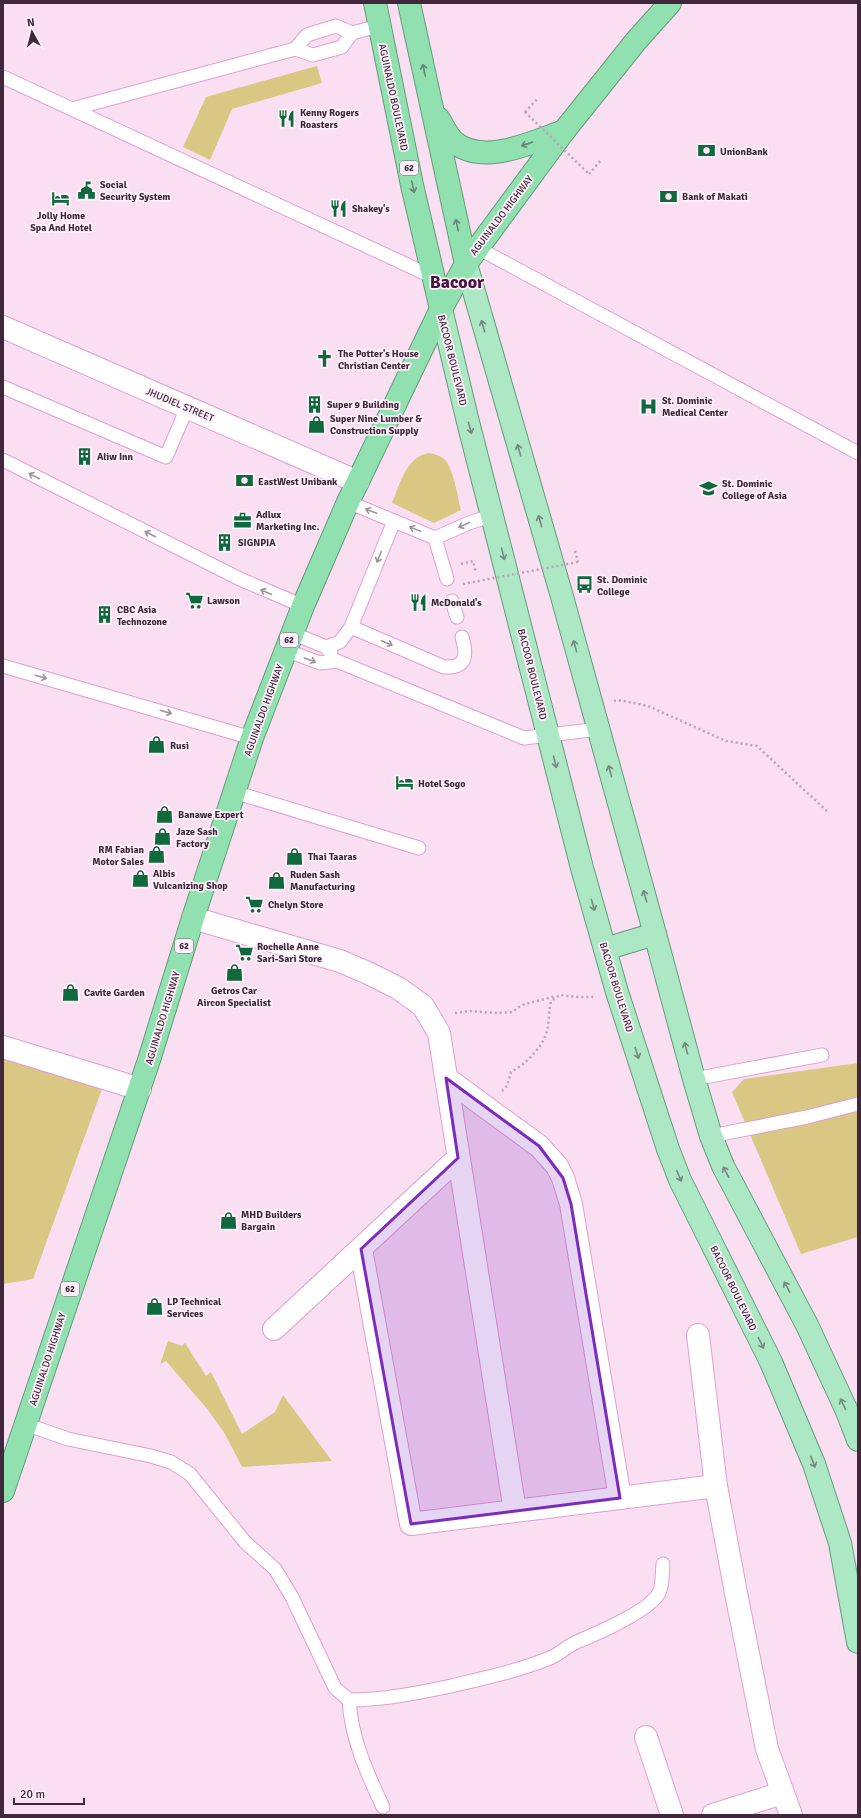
<svg xmlns="http://www.w3.org/2000/svg" width="861" height="1818" font-family="Signika,sans-serif">
<style>
.green{fill:#d9c783}
.lines{fill:none;stroke-linecap:round;stroke-linejoin:round}
.service-casing{stroke:#e09fd1;stroke-width:15}
.minor-casing{stroke:#e09fd1;stroke-width:24}
.primary-casing{stroke:#639b7a;stroke-width:24}
.trunk-casing{stroke:#639b7a;stroke-width:24}
.path{stroke:#bda2b7;stroke-width:2.5;stroke-dasharray:2 3;stroke-linecap:butt}
.service{stroke:#fff;stroke-width:13}
.minor{stroke:#fff;stroke-width:22}
.primary{stroke:#ace8c4;stroke-width:22}
.trunk{stroke:#90e0b0;stroke-width:22}
.path-bridge{stroke:#bda2b7;stroke-width:2.5;stroke-dasharray:2 3;stroke-linecap:butt}
.oneway{stroke:#688476}
.oneway2{stroke:#768880}
.oneway3{stroke:#a0939e}
.marked{fill:#7b2cbf;fill-opacity:0.2;stroke:#7b2cbf;stroke-width:3;stroke-linejoin:round}
.labels{text-anchor:middle;stroke-width:3.5;stroke-linejoin:round;paint-order:stroke}
.shield{fill:#fff1fb;stroke:#7a6475;stroke-width:1}
.shield-label{font-size:9px;font-weight:bold;fill:#41273c}
.street-label{font-size:10px;fill:#41273c;stroke:#fff1fb}
.poi-label{font-size:10px;font-weight:bold;fill:#41273c;stroke:#fff1fb;text-anchor:start}
.town-label{font-size:18px;font-weight:bold;fill:#491340;stroke:#fff1fb}
</style>
<rect width="100%" height="100%" fill="#fadff3"/>
<g class="green">
<polygon points="317,66 322,83 232,109 210,160 183,147 206,97"/>
<path d="M428,453c6,1 11,2 16,6 9,7 14,39 17,51l-27,13 -42,-20c8,-19 14,-45 36,-50z"/>
<polygon points="3,1038 110,1067 33,1279 3,1284"/>
<polygon points="858,1063 858,1237 801,1254 732,1092 744,1079"/>
<polygon points="168,1341 182,1346 185,1343 206,1376 211,1372 242,1434 275,1412 283,1395 332,1461 242,1467 225,1434 208,1410 166,1361 160,1364"/>
</g>
<g class="lines">
<defs>
<g id="service">
<polyline points="295,49 307,35 336,26 352,33"/>
<polyline points="3,77 433,277"/>
<polyline points="72,109 295,49 313,55 342,47 352,33 379,26"/>
<polyline points="476,247 858,453"/>
<polyline points="3,387 166,457 187,408"/>
<polyline points="3,460 240,579 303,606"/>
<polyline points="348,502 435,538 469,523 493,515"/>
<polyline points="435,538 447,579"/>
<polyline points="452,601 457,617"/>
<path d="M351,627l93,40c22,1 24,-10 18,-30"/>
<polyline points="292,633 326,647 331,653"/>
<polyline points="326,647 340,642 351,627 394,521"/>
<polyline points="285,650 320,663 337,661 524,738 599,729"/>
<polyline points="3,666 252,738"/>
<polyline points="234,792 419,848"/>
<polyline points="694,1079 822,1055"/>
<polyline points="711,1136 807,1117 858,1104"/>
<path d="M25,1424l43,15 83,17 20,6 19,12 55,68 30,27 17,28 43,91 14,12c34,0 69,-7 102,-14 33,-8 67,-15 99,-28 10,-4 18,-13 29,-17 19,-8 70,-30 80,-48 4,-8 3,-20 4,-29"/>
<path d="M349,1700c2,38 18,73 34,107"/>
</g>
<g id="minor">
<polyline points="3,327 358,482"/>
<polyline points="193,918 340,961 368,973 398,988 423,1006 439,1033 515,1511"/>
<polyline points="3,1047 140,1089"/>
<polyline points="446,1078 539,1146 557,1166 563,1178 571,1204 620,1498"/>
<polyline points="361,1249 411,1524 716,1486"/>
<polyline points="274,1329 458,1158"/>
<polyline points="698,1335 716,1486 736,1593 767,1749 791,1815"/>
<polyline points="646,1737 672,1815"/>
<polyline points="713,1815 782,1793"/>
</g>
<g id="primary">
<polyline points="466,264 561,593 655,934 694,1079 711,1136 723,1166 807,1325 846,1409 858,1440"/>
<polyline points="441,309 468,422 582,868 617,992 668,1149 680,1180 771,1362 814,1464 840,1543 858,1642"/>
<polyline points="605,949 655,934"/>
</g>
<g id="trunk">
<polyline points="375,3 412,185 441,309"/>
<polyline points="409,3 466,264"/>
<path d="M438,118c5,7 9,17 15,23 29,26 80,1 111,-10"/>
<polyline points="3,1491 149,1060 193,918 252,738 303,606 348,502 441,309 466,264 564,131 636,41 670,3"/>
</g>
</defs>
<use href="#service" class="service-casing"/>
<use href="#minor" class="minor-casing"/>
<use href="#primary" class="primary-casing"/>
<use href="#trunk" class="trunk-casing"/>
<g class="path">
<polyline points="525,112 538,98"/>
<polyline points="589,174 602,159"/>
<polyline points="575,551 578,562"/>
<polyline points="461,564 473,561 476,573"/>
<polyline points="614,701 618,700 648,706 726,741 757,746 829,813"/>
<polyline points="455,1013 469,1011 497,1013 512,1012 522,1005 556,996"/>
<path d="M502,1091l5,-5 4,-14c15,-8 35,-27 37,-46 1,-8 1,-16 3,-25l9,-6 18,2h18"/>
</g>
<use href="#service" class="service"/>
<use href="#minor" class="minor"/>
<use href="#primary" class="primary"/>
<use href="#trunk" class="trunk"/>
<g class="path-bridge">
<polyline points="525,112 589,174"/>
<polyline points="463,584 578,562"/>
</g>
</g>
<defs><path id="oneway-shaft" d="M-6 0H5M1.5-3L5.5 0L1.5 3" fill="none" stroke-width="1.6" stroke-linecap="round" stroke-linejoin="round"/></defs>
<g class="oneway">
<use href="#oneway-shaft" transform="translate(424 70) rotate(-102)"/>
<use href="#oneway-shaft" transform="translate(527 144) rotate(161)"/>
<use href="#oneway-shaft" transform="translate(413 187) rotate(78)"/>
<use href="#oneway-shaft" transform="translate(457 225) rotate(-102)"/>
</g>
<g class="oneway2">
<use href="#oneway-shaft" transform="translate(483 326) rotate(-106)"/>
<use href="#oneway-shaft" transform="translate(470 428) rotate(75)"/>
<use href="#oneway-shaft" transform="translate(519 450) rotate(-106)"/>
<use href="#oneway-shaft" transform="translate(540 521) rotate(-106)"/>
<use href="#oneway-shaft" transform="translate(503 554) rotate(76)"/>
<use href="#oneway-shaft" transform="translate(575 646) rotate(-106)"/>
<use href="#oneway-shaft" transform="translate(555 762) rotate(76)"/>
<use href="#oneway-shaft" transform="translate(610 771) rotate(-106)"/>
<use href="#oneway-shaft" transform="translate(645 896) rotate(-106)"/>
<use href="#oneway-shaft" transform="translate(593 905) rotate(74)"/>
<use href="#oneway-shaft" transform="translate(686 1048) rotate(-105)"/>
<use href="#oneway-shaft" transform="translate(637 1053) rotate(72)"/>
<use href="#oneway-shaft" transform="translate(726 1172) rotate(-118)"/>
<use href="#oneway-shaft" transform="translate(679 1176) rotate(67)"/>
<use href="#oneway-shaft" transform="translate(787 1287) rotate(-118)"/>
<use href="#oneway-shaft" transform="translate(761 1343) rotate(64)"/>
<use href="#oneway-shaft" transform="translate(843 1404) rotate(-115)"/>
<use href="#oneway-shaft" transform="translate(813 1462) rotate(69)"/>
</g>
<g class="oneway3">
<use href="#oneway-shaft" transform="translate(34 476) rotate(-153)"/>
<use href="#oneway-shaft" transform="translate(371 511) rotate(-159)"/>
<use href="#oneway-shaft" transform="translate(464 525) rotate(156)"/>
<use href="#oneway-shaft" transform="translate(415 529) rotate(-158)"/>
<use href="#oneway-shaft" transform="translate(150 534) rotate(-153)"/>
<use href="#oneway-shaft" transform="translate(379 557) rotate(112)"/>
<use href="#oneway-shaft" transform="translate(266 592) rotate(-156)"/>
<use href="#oneway-shaft" transform="translate(387 643) rotate(23)"/>
<use href="#oneway-shaft" transform="translate(310 660) rotate(20)"/>
<use href="#oneway-shaft" transform="translate(41 677) rotate(16)"/>
<use href="#oneway-shaft" transform="translate(166 712) rotate(16)"/>
</g>
<path class="marked" d="M446,1078l93,68 24,32 8,26 49,294 -209,26 -50,-275 97,-91z"/>
<defs>
<symbol id="restaurant-bare" viewBox="-9 -9 18 18"><path d="M-5-6h1v4h1v-4h1v4h1v-4h1v5L-1.5 .5V6h-2V.5L-5-1ZM5-6V6H3V1.5H1.5Q1.5-4 5-6Z" fill="#0f693c" stroke="#fff1fb" stroke-width="2.5" paint-order="stroke"/></symbol>
<symbol id="bank-bare" viewBox="-9 -9 18 18"><path d="M-6-4H6V4H-6ZM0-2.3a2.3 2.3 0 1 0 0 4.6a2.3 2.3 0 1 0 0-4.6Z" fill="#0f693c" stroke="#fff1fb" stroke-width="2.5" paint-order="stroke"/></symbol>
<symbol id="civic-bare" viewBox="-9 -9 18 18"><path d="M-.6-6.5H3V-4.5H.6V-3L4-1V1h2V6H-6V1h2V-1L-.6-3ZM-1.2 2.5V6h2.4V2.5Z" fill="#0f693c" stroke="#fff1fb" stroke-width="2.5" paint-order="stroke"/></symbol>
<symbol id="hotel-bare" viewBox="-9 -9 18 18"><path d="M-6-4.5h1.5V1H6V5H4.5V3h-9V5H-6ZM-4 0a1.8 1.8 0 1 1 3.6 0ZM.5 0V-2.5h3Q6-2.5 6 0Z" fill="#0f693c" stroke="#fff1fb" stroke-width="2.5" paint-order="stroke"/></symbol>
<symbol id="church-bare" viewBox="-9 -9 18 18"><path d="M-1.2-6h2.4v3.5h3.3v2.4h-3.3V6h-2.4V-.1h-3.3v-2.4h3.3Z" fill="#0f693c" stroke="#fff1fb" stroke-width="2.5" paint-order="stroke"/></symbol>
<symbol id="building-bare" viewBox="-9 -9 18 18"><path d="M-4-6H4V6H1V3H-1V6H-4ZM-2.5-4.3h1.7v1.8h-1.7ZM.8-4.3h1.7v1.8H.8ZM-2.5-1h1.7V.8h-1.7ZM.8-1h1.7V.8H.8Z" fill="#0f693c" stroke="#fff1fb" stroke-width="2.5" paint-order="stroke"/></symbol>
<symbol id="hospital-bare" viewBox="-9 -9 18 18"><path d="M-5-5h3v3.5h4V-5h3V5h-3V1.5h-4V5h-3Z" fill="#0f693c" stroke="#fff1fb" stroke-width="2.5" paint-order="stroke"/></symbol>
<symbol id="shop-bare" viewBox="-9 -9 18 18"><path d="M-5-2.5h2.3a2.7 3.5 0 0 1 5.4 0H5L5.5 6h-11ZM-1.5-2.5h3a1.5 2.3 0 0 0-3 0Z" fill="#0f693c" stroke="#fff1fb" stroke-width="2.5" paint-order="stroke"/></symbol>
<symbol id="university-bare" viewBox="-9 -9 18 18"><path d="M0-5L7-2L0 1L-7-2ZM-4 1L0 2.5L4 1V4Q0 6-4 4Z" fill="#0f693c" stroke="#fff1fb" stroke-width="2.5" paint-order="stroke"/></symbol>
<symbol id="office-bare" viewBox="-9 -9 18 18"><path d="M-6-3h4V-5.5h4V-3h4V5H-6ZM-1-4.5V-3h2v-1.5ZM-6 0V1H6V0Z" fill="#0f693c" stroke="#fff1fb" stroke-width="2.5" paint-order="stroke"/></symbol>
<symbol id="bus-bare" viewBox="-9 -9 18 18"><path d="M-5-6H5V4H4V6H2V4H-2V6H-4V4H-5ZM-3.5-4V0h7V-4ZM-3.5 1.2v1.5H-2V1.2ZM2 1.2v1.5H3.5V1.2Z" fill="#0f693c" stroke="#fff1fb" stroke-width="2.5" paint-order="stroke"/></symbol>
<symbol id="supermarket-bare" viewBox="-9 -9 18 18"><path d="M-6-5.5h2.5l.6 2H6L4.5 2H-2.5L-4.4-4H-6ZM-1.5 3.2a1.3 1.3 0 1 0 .1 0ZM3 3.2a1.3 1.3 0 1 0 .1 0Z" fill="#0f693c" stroke="#fff1fb" stroke-width="2.5" paint-order="stroke"/></symbol>
</defs>
<g fill-rule="evenodd">
<use href="#restaurant-bare" x="274" y="106" width="25" height="25"/>
<use href="#bank-bare" x="694" y="138" width="25" height="25"/>
<use href="#civic-bare" x="74" y="178" width="25" height="25"/>
<use href="#bank-bare" x="656" y="184" width="25" height="25"/>
<use href="#hotel-bare" x="48" y="186" width="25" height="25"/>
<use href="#restaurant-bare" x="326" y="196" width="25" height="25"/>
<use href="#church-bare" x="312" y="346" width="25" height="25"/>
<use href="#building-bare" x="302" y="392" width="25" height="25"/>
<use href="#hospital-bare" x="636" y="394" width="25" height="25"/>
<use href="#shop-bare" x="304" y="412" width="25" height="25"/>
<use href="#building-bare" x="72" y="444" width="25" height="25"/>
<use href="#bank-bare" x="232" y="468" width="25" height="25"/>
<use href="#university-bare" x="696" y="476" width="25" height="25"/>
<use href="#office-bare" x="230" y="508" width="25" height="25"/>
<use href="#building-bare" x="212" y="530" width="25" height="25"/>
<use href="#bus-bare" x="572" y="572" width="25" height="25"/>
<use href="#supermarket-bare" x="182" y="588" width="25" height="25"/>
<use href="#restaurant-bare" x="406" y="590" width="25" height="25"/>
<use href="#building-bare" x="92" y="602" width="25" height="25"/>
<use href="#shop-bare" x="144" y="732" width="25" height="25"/>
<use href="#hotel-bare" x="392" y="770" width="25" height="25"/>
<use href="#shop-bare" x="152" y="802" width="25" height="25"/>
<use href="#shop-bare" x="150" y="824" width="25" height="25"/>
<use href="#shop-bare" x="144" y="842" width="25" height="25"/>
<use href="#shop-bare" x="282" y="844" width="25" height="25"/>
<use href="#shop-bare" x="128" y="866" width="25" height="25"/>
<use href="#shop-bare" x="264" y="868" width="25" height="25"/>
<use href="#supermarket-bare" x="242" y="892" width="25" height="25"/>
<use href="#supermarket-bare" x="232" y="940" width="25" height="25"/>
<use href="#shop-bare" x="222" y="960" width="25" height="25"/>
<use href="#shop-bare" x="58" y="980" width="25" height="25"/>
<use href="#shop-bare" x="216" y="1208" width="25" height="25"/>
<use href="#shop-bare" x="142" y="1294" width="25" height="25"/>
</g>
<g class="labels">
<g class="shield">
<rect x="400" y="161" width="18" height="14" rx="3"/>
<rect x="280" y="633" width="18" height="14" rx="3"/>
<rect x="175" y="939" width="18" height="14" rx="3"/>
<rect x="61" y="1282" width="18" height="14" rx="3"/>
</g>
<g class="shield-label">
<text x="409" y="171">62</text>
<text x="289" y="643">62</text>
<text x="184" y="949">62</text>
<text x="70" y="1292">62</text>
</g>
<g class="street-label">
<text transform="translate(394 97) rotate(78)" y="4">AGUINALDO BOULEVARD</text>
<text transform="translate(501 215) rotate(-53)" y="4">AGUINALDO HIGHWAY</text>
<text transform="translate(453 360) rotate(76)" y="4">BACOOR BOULEVARD</text>
<text transform="translate(180 404) rotate(23)" y="4">JHUDIEL STREET</text>
<text transform="translate(533 674) rotate(76)" y="4">BACOOR BOULEVARD</text>
<text transform="translate(263 710) rotate(-70)" y="4">AGUINALDO HIGHWAY</text>
<text transform="translate(617 987) rotate(73)" y="4">BACOOR BOULEVARD</text>
<text transform="translate(162 1018) rotate(-73)" y="4">AGUINALDO HIGHWAY</text>
<text transform="translate(734 1288) rotate(64)" y="4">BACOOR BOULEVARD</text>
<text transform="translate(47 1359) rotate(-72)" y="4">AGUINALDO HIGHWAY</text>
</g>
<g class="poi-label">
<text x="300" y="116">Kenny Rogers<tspan x="300" dy="12">Roasters</tspan></text>
<text x="720" y="155">UnionBank</text>
<text x="100" y="188">Social<tspan x="100" dy="12">Security System</tspan></text>
<text x="682" y="200">Bank of Makati</text>
<text x="352" y="212">Shakey's</text>
<text x="61" y="219" text-anchor="middle">Jolly Home<tspan x="61" dy="12">Spa And Hotel</tspan></text>
<text x="338" y="357">The Potter's House<tspan x="338" dy="12">Christian Center</tspan></text>
<text x="662" y="404">St. Dominic<tspan x="662" dy="12">Medical Center</tspan></text>
<text x="327" y="408">Super 9 Building</text>
<text x="330" y="422">Super Nine Lumber &amp;<tspan x="330" dy="12">Construction Supply</tspan></text>
<text x="97" y="460">Aliw Inn</text>
<text x="258" y="485">EastWest Unibank</text>
<text x="722" y="487">St. Dominic<tspan x="722" dy="12">College of Asia</tspan></text>
<text x="256" y="518">Adlux<tspan x="256" dy="12">Marketing Inc.</tspan></text>
<text x="238" y="546">SIGNPIA</text>
<text x="597" y="583">St. Dominic<tspan x="597" dy="12">College</tspan></text>
<text x="207" y="604">Lawson</text>
<text x="431" y="606">McDonald's</text>
<text x="117" y="613">CBC Asia<tspan x="117" dy="12">Technozone</tspan></text>
<text x="170" y="749">Rusi</text>
<text x="418" y="787">Hotel Sogo</text>
<text x="178" y="818">Banawe Expert</text>
<text x="176" y="835">Jaze Sash<tspan x="176" dy="12">Factory</tspan></text>
<text x="144" y="853" text-anchor="end">RM Fabian<tspan x="144" dy="12">Motor Sales</tspan></text>
<text x="308" y="860">Thai Taaras</text>
<text x="153" y="877">Albis<tspan x="153" dy="12">Vulcanizing Shop</tspan></text>
<text x="290" y="878">Ruden Sash<tspan x="290" dy="12">Manufacturing</tspan></text>
<text x="268" y="908">Chelyn Store</text>
<text x="257" y="950">Rochelle Anne<tspan x="257" dy="12">Sari-Sari Store</tspan></text>
<text x="234" y="994" text-anchor="middle">Getros Car<tspan x="234" dy="12">Aircon Specialist</tspan></text>
<text x="84" y="996">Cavite Garden</text>
<text x="241" y="1218">MHD Builders<tspan x="241" dy="12">Bargain</tspan></text>
<text x="167" y="1305">LP Technical<tspan x="167" dy="12">Services</tspan></text>
</g>
<g class="town-label">
<text x="457" y="288">Bacoor</text>
</g>
</g>
<rect width="861" height="1818" fill="none" stroke="#41273c" stroke-width="8"/>
<g transform="translate(32 32) rotate(353)" stroke="#fff1fb" stroke-width="3" paint-order="stroke">
<path d="M0-3L7 15L0 10L-7 15Z" fill="#41273c"/>
<text y="-6" font-size="11" font-weight="bold" text-anchor="middle" fill="#41273c">N</text>
</g>
<path d="M14 1798v6h70v-6" fill="none" stroke="#41273c" stroke-width="2"/>
<text x="20" y="1798" font-size="12" fill="#41273c" stroke="#fff1fb" stroke-width="3" paint-order="stroke">20 m</text>
</svg>
